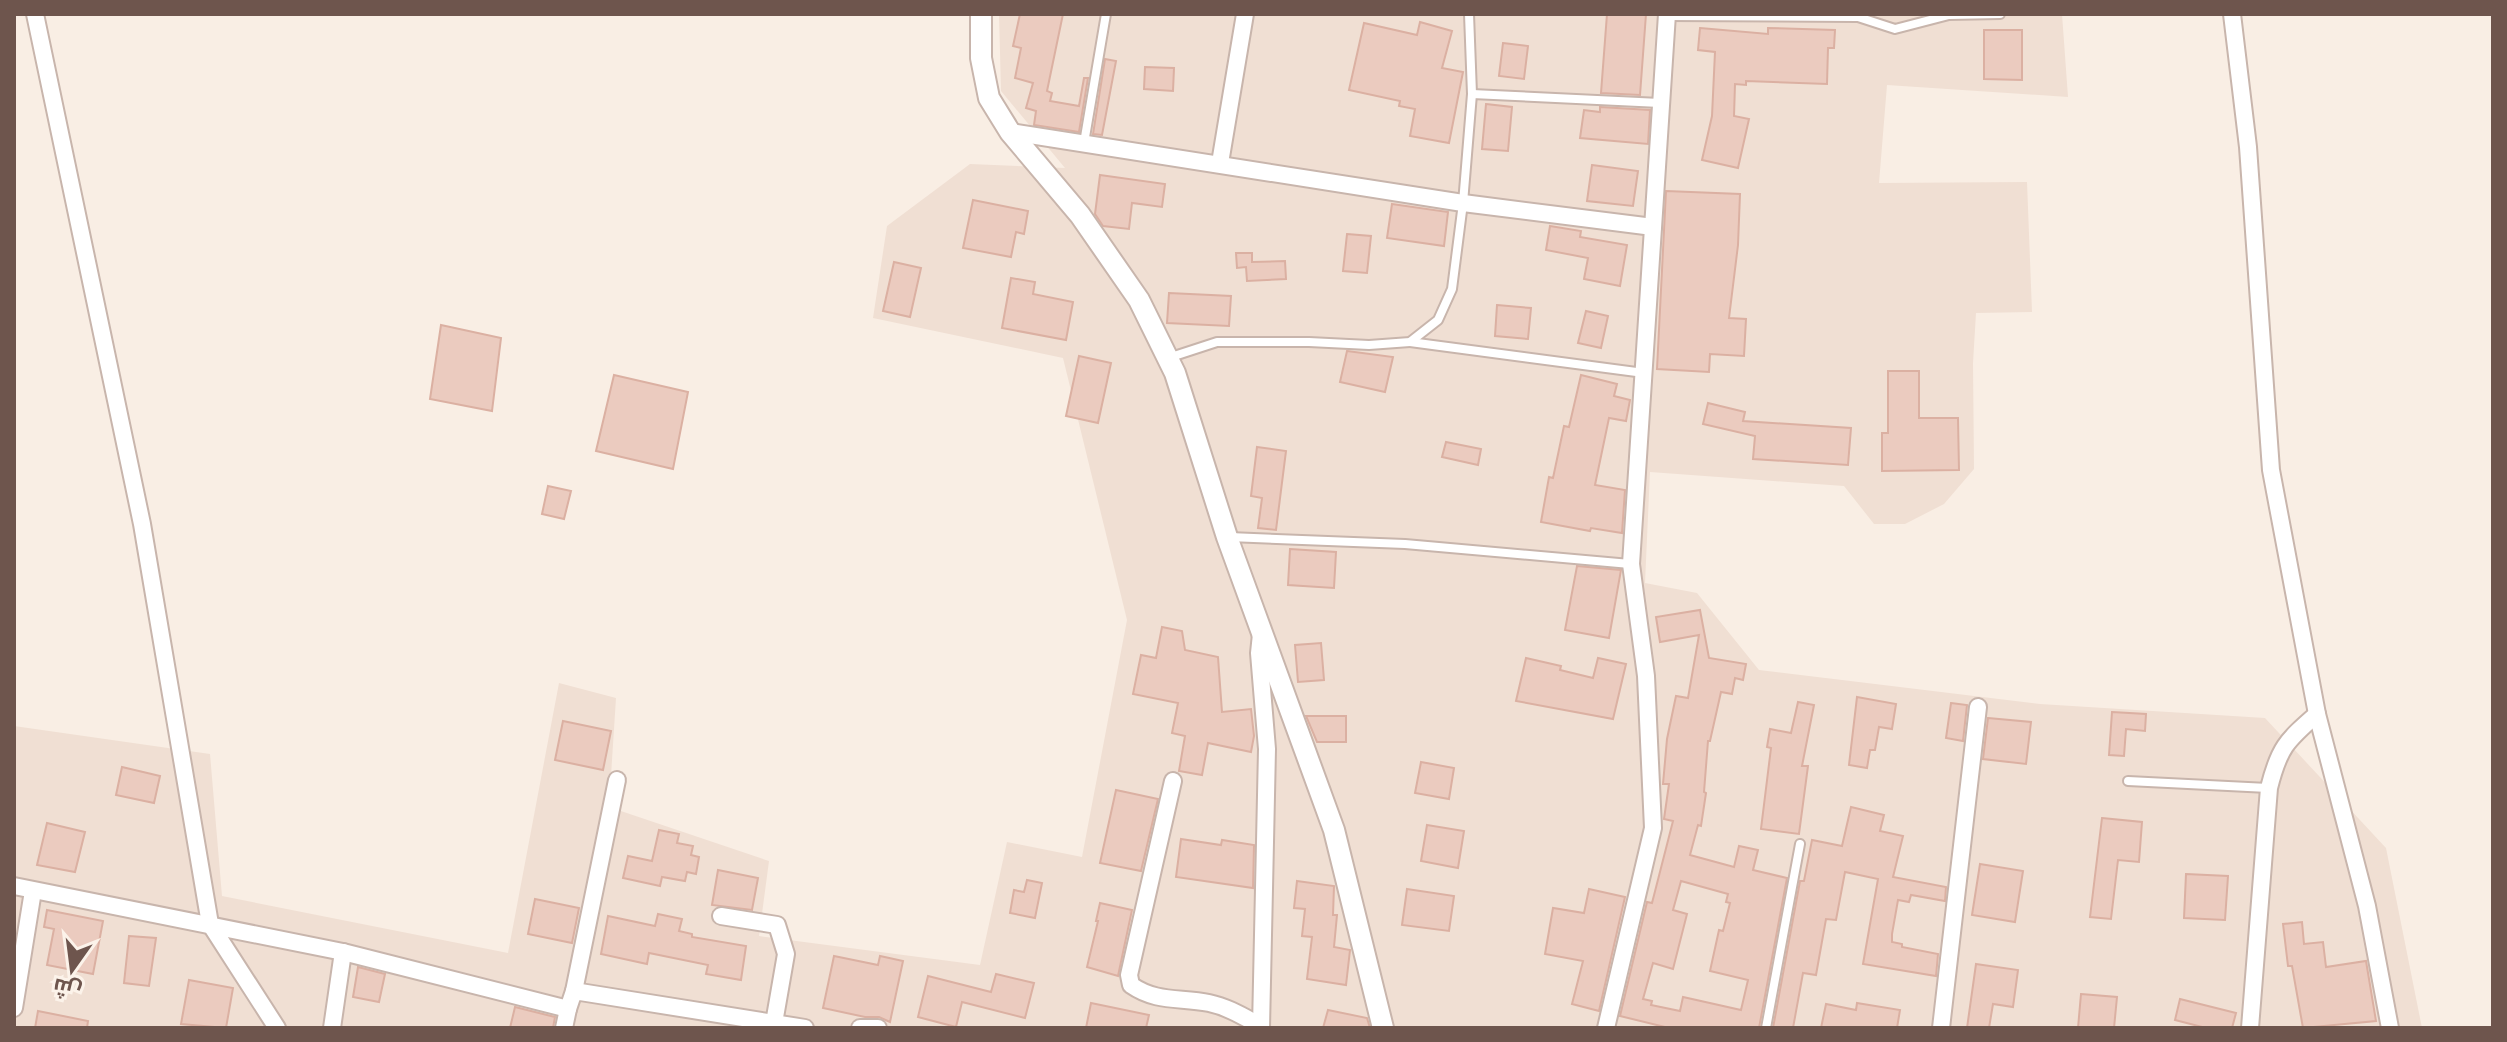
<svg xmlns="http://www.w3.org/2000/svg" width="2507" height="1042" font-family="Overpass,Cairo,sans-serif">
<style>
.residential{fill:#f0dfd3}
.building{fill:#ebcbbf;stroke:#dbb0a2;stroke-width:2;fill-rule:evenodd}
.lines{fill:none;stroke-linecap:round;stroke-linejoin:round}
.service-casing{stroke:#c8b5ac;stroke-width:12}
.minor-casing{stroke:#c8b5ac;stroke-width:20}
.tertiary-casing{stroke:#c8b5ac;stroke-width:24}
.service{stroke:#fff;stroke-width:8}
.minor{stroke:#fff;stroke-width:16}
.tertiary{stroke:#fff;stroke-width:20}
</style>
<rect width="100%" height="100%" fill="#f9eee4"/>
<polygon class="residential" points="999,14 2062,14 2068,97 1887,85 1879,183 2027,182 2032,312 1976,313 1973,363 1974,469 1944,504 1905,524 1874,524 1844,486 1650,472 1645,583 1697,593 1759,670 2040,704 2265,718 2386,848 2422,1028 14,1028 14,726 210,754 222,896 508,953 559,683 616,698 609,807 769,861 759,936 980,965 1007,842 1082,857 1127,620 1063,358 873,318 887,226 970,164 1065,168 1001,91"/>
<g class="building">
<polygon points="1020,14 1063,14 1047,91 1052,93 1050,101 1079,106 1084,78 1088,78 1079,132 1034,125 1036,111 1026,108 1033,83 1015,78 1021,48 1013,46"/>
<polygon points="1607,14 1646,14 1640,95 1601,93"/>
<polygon points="1420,22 1452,31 1442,68 1463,72 1449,143 1410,136 1415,109 1399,106 1400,101 1349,90 1364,23 1417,35"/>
<polygon points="1700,28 1768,34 1768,28 1835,30 1834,48 1828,48 1827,84 1746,81 1746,85 1735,84 1734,116 1749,119 1738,168 1702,160 1712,116 1715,52 1698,50"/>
<polygon points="1984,30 2022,30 2022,80 1984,79"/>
<polygon points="1503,43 1528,46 1524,79 1499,76"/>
<polygon points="1105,59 1116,61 1102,135 1093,134"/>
<polygon points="1145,67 1174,68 1173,91 1144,89"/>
<polygon points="1486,104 1512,107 1508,151 1482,149"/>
<polygon points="1600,107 1650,110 1648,144 1580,138 1584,110 1600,112"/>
<polygon points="1592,165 1638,171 1633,206 1587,201"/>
<polygon points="1100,175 1165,184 1162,207 1132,203 1129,229 1103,226 1095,214"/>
<polygon points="1666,191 1740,194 1738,245 1729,318 1746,319 1744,356 1710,354 1709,372 1657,369"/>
<polygon points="973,200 1028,211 1024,234 1016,232 1011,257 963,248"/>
<polygon points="1392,204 1448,212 1444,246 1387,238"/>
<polygon points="1550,226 1581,231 1580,237 1627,245 1620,286 1584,279 1588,258 1546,250"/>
<polygon points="1347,234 1371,236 1367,273 1343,271"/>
<polygon points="1236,253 1252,253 1252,262 1285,261 1286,279 1247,281 1246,267 1237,268"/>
<polygon points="894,262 921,268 910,317 883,311"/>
<polygon points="1011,278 1035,282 1033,294 1073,302 1066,340 1002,328"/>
<polygon points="1169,293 1231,296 1229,326 1167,323"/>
<polygon points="1497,305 1531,308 1528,339 1495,336"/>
<polygon points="1586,311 1608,316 1601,348 1578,343"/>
<polygon points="441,325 501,338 492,411 430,399"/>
<polygon points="1347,351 1393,357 1385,392 1340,382"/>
<polygon points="1079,356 1111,363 1098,423 1066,416"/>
<polygon points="1888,371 1919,371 1919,418 1958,418 1959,470 1882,471 1882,433 1888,433"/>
<polygon points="614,375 688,392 673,469 596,451"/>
<polygon points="1581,375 1617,384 1614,396 1630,400 1626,421 1609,418 1595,485 1625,490 1622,533 1591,528 1590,531 1541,522 1549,477 1553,478 1564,426 1569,427"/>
<polygon points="1708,403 1745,412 1743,421 1851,428 1848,465 1753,459 1755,436 1703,424"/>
<polygon points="1446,442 1481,449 1478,465 1442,457"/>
<polygon points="1257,447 1286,451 1276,530 1258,528 1262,498 1251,496"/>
<polygon points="548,486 571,491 564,519 542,514"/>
<polygon points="1290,549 1336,552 1334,588 1288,585"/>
<polygon points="1577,566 1621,570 1609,638 1565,630"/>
<path d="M1700,610l9,48 37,6 -3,16 -8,-2 -3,16 -11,-2 -11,49h-2l-4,51 2,1 -5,33 -3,-1 -8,30 44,12 5,-21 19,4 -5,20 34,8 -28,150h-90l-49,-12 27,-114 5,1 21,-82 -9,-2 5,-35h-6l4,-45 9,-43 12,2 11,-63 -39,7 -4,-25zM1681,881l47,13 -2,8 4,1 -7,28 -4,-1 -9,41 38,9 -7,30 -58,-13 -3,14 -29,-6 1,-4 -9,-2 10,-36 20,6 14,-55 -14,-4z"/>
<polygon points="1162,627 1182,631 1185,650 1218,657 1222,712 1251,709 1254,736 1251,752 1208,743 1202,775 1179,771 1185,736 1172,733 1178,703 1133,694 1141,655 1156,658"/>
<polygon points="1321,643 1324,680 1298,682 1295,645"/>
<polygon points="1526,658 1561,666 1560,670 1593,678 1598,658 1626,664 1613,719 1516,701"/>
<polygon points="1857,697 1896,704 1892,729 1879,727 1875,750 1870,750 1867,768 1849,765"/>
<polygon points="1798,702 1814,705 1802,766 1808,766 1799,834 1761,829 1771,748 1767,747 1770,729 1791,733"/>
<polygon points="1951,703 1967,705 1963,741 1946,738"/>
<polygon points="2112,712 2146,714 2145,731 2126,729 2124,756 2109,755"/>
<polygon points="1306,716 1346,716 1346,742 1317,742"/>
<polygon points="1988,718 2031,722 2026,764 1983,759"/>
<polygon points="563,721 611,731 603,770 555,760"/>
<polygon points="1421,762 1454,768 1449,799 1415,793"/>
<polygon points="122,767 160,776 154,803 116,795"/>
<polygon points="1116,790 1158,799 1141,871 1100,863"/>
<polygon points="1851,807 1884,815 1880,831 1903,836 1893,877 1946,887 1945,901 1911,895 1909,902 1898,900 1892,934 1892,942 1902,944 1902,947 1938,954 1936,976 1863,964 1878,879 1845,872 1836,920 1826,919 1816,975 1803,973 1793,1028 1773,1028 1800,881 1804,881 1812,840 1842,846"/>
<polygon points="2102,818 2142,822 2139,862 2118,860 2111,919 2090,917"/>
<polygon points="47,823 85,832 75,872 37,865"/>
<polygon points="1427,825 1464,831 1458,868 1421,861"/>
<polygon points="659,830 679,834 677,843 693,846 691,855 699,857 696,874 687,872 685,881 662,877 660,886 623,878 628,856 652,861"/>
<polygon points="1181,839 1221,845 1222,840 1254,845 1253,888 1176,877"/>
<polygon points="1980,864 2023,871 2015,922 1972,915"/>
<polygon points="718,870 758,878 752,910 712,905"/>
<polygon points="2186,874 2228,876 2225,920 2184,918"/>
<polygon points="1027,880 1042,883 1035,918 1010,913 1014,890 1024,892"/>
<polygon points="1297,881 1334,886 1333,915 1337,915 1334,947 1350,950 1346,985 1307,979 1312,937 1302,936 1305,909 1294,908"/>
<polygon points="1407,889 1454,896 1449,931 1402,925"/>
<polygon points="1589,889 1625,897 1599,1011 1572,1004 1583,961 1545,954 1553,908 1584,913"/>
<polygon points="535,899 579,908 572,943 528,934"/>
<polygon points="1100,903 1132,910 1118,976 1087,967 1098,921 1096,921"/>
<polygon points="47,910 103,921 93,974 47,965 54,929 44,927"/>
<polygon points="658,914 682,919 679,931 692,934 692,937 746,946 741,980 706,974 708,965 649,953 647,964 601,954 608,916 655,926"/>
<polygon points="2302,922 2304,944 2323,942 2326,967 2366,961 2376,1021 2303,1028 2292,966 2288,966 2283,924"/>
<polygon points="129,936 156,938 149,986 124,983"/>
<polygon points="834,956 878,965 880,956 903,961 890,1022 879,1017 865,1017 823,1008"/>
<polygon points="1976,964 2018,970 2013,1007 1993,1004 1989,1028 1967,1028"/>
<polygon points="358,967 385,974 379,1002 353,997"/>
<polygon points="996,974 1034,983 1025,1018 962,1002 956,1027 918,1017 928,976 991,992"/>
<polygon points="189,980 233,988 226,1028 181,1024"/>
<polygon points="2081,994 2117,997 2114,1028 2078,1028"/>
<polygon points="2180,999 2236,1013 2232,1028 2206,1028 2175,1020"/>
<polygon points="1091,1003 1149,1015 1146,1028 1086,1028"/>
<polygon points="1857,1003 1900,1010 1897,1028 1821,1028 1826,1004 1856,1010"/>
<polygon points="515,1007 555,1017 553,1028 510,1028"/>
<polygon points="1328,1010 1367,1018 1370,1028 1323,1028"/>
<polygon points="38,1011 88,1021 87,1028 35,1028"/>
</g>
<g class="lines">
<defs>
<g id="service">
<polyline points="1667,16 1858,17 1895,29 1949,15 2000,14"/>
<polyline points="1472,94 1660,103"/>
<polyline points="1084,143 1106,14"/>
<polyline points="1410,342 1644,373"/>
<polyline points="1168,358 1217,342 1309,342 1369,345 1410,342 1438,320 1452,289 1463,203 1472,94 1469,14"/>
<polyline points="1229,537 1405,544 1630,564"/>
<polyline points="2128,781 2268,788"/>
<polyline points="1766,1028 1800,844"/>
</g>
<g id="minor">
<polyline points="35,14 142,524 210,924 277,1028"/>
<polyline points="2232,14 2248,147 2271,470 2317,714 2367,906 2390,1028"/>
<polyline points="1010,132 1463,203 1653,227"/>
<polyline points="1220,163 1245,14"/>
<path d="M1173,781l-44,194 2,10c26,18 49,12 78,18 19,4 35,14 52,23"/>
<polyline points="14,886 343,952 568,1009 574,991 805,1028"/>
<polyline points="721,916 777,925 786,954 774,1023"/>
<polyline points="574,991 617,780"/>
<polyline points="14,1008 33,891"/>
<polyline points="332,1028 343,952"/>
<polyline points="564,1028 568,1009"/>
<polyline points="860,1028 878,1028"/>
<polyline points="1261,1028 1267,749 1259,653 1261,634"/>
<polyline points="1606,1028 1653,828 1646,676 1631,564 1667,14"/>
<polyline points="1941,1028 1978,707"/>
<path d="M2250,1028l19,-240c10,-40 17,-47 48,-74"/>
</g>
<polyline id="tertiary" points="981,14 981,58 989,98 1010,132 1080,215 1139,300 1175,373 1227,537 1334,830 1383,1028"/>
</defs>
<use href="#service" class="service-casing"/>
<use href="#minor" class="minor-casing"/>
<use href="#tertiary" class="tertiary-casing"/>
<use href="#service" class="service"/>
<use href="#minor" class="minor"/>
<use href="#tertiary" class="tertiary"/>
</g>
<rect width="2507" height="1042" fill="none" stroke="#6e554d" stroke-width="32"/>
<g transform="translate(72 970) rotate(194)" stroke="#fcf3ea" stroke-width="6" paint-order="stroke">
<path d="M0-6L14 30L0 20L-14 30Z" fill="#6e554d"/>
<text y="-12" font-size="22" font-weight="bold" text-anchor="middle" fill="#6e554d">ش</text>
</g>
</svg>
